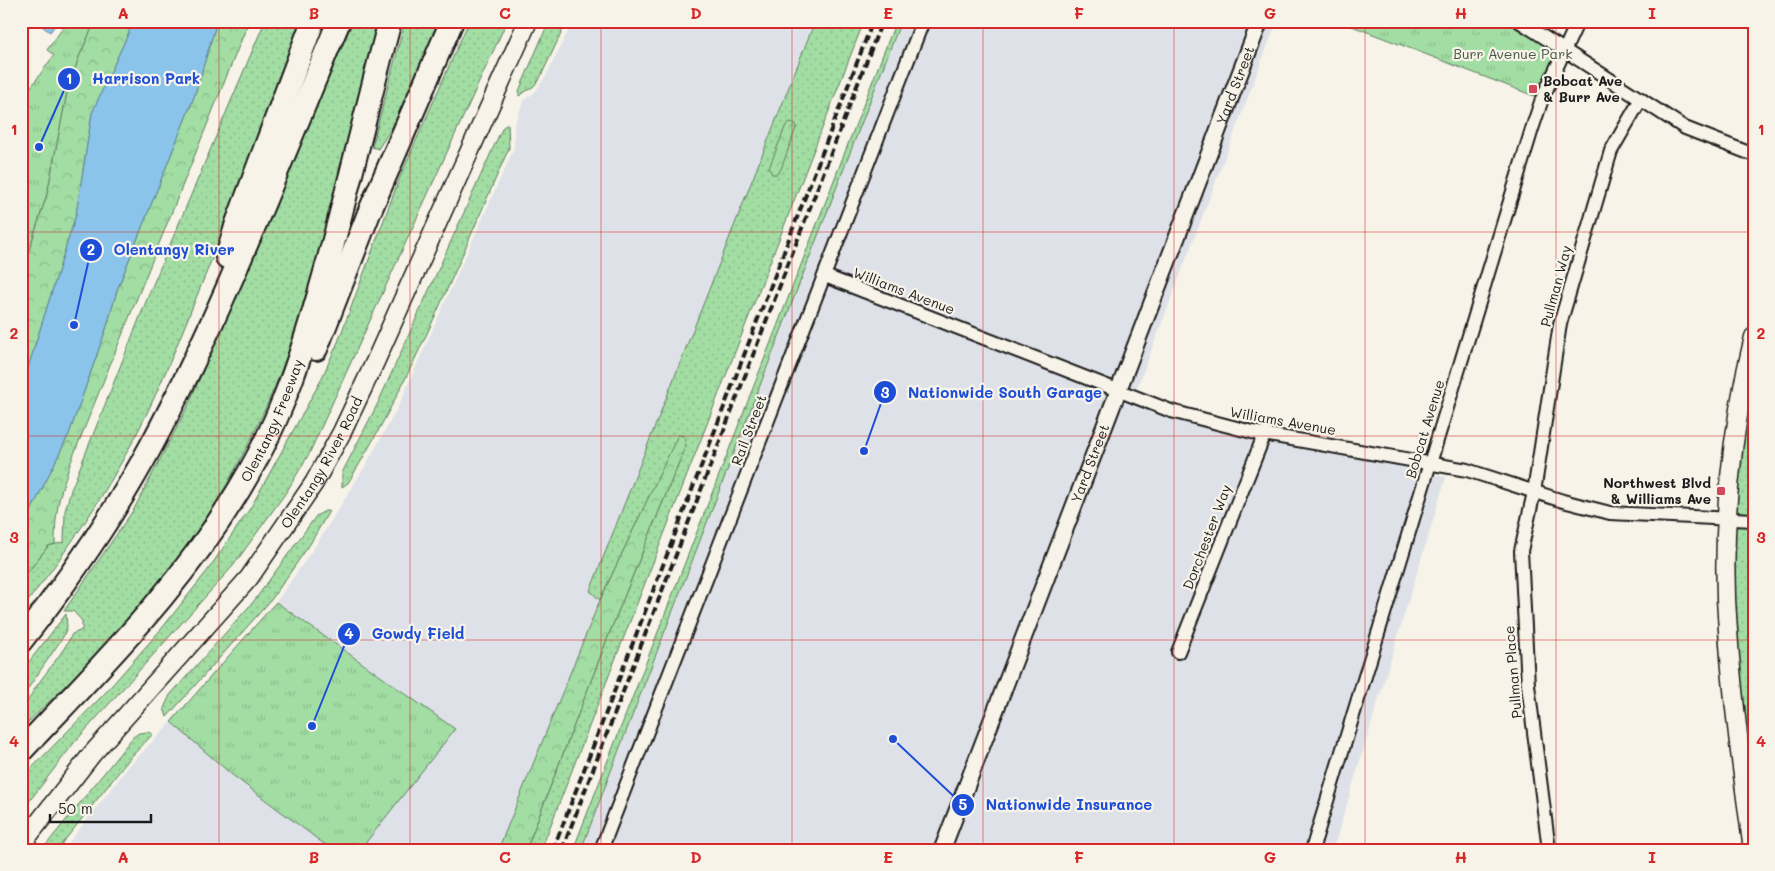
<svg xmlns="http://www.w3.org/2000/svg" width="1775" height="871" font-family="Mali,sans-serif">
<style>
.built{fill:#dee2e8}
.grass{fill:url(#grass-dots);stroke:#5f7c60}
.forest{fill:url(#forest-crowns);stroke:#5f7c60}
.park{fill:url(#park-tufts);stroke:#5f7c60}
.water{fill:#8bc4ea;stroke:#5f8198}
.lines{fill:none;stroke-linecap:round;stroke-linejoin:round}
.minor-casing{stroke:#1c1c1c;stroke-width:16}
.tertiary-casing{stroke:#1c1c1c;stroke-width:19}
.secondary-casing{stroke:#1c1c1c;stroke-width:21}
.motorway-casing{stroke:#1c1c1c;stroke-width:26}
.minor{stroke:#f7f3e8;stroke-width:12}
.tertiary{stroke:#f7f3e8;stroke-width:15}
.secondary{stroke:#f7f3e8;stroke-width:18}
.motorway{stroke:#f7f3e8;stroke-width:22}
.rail{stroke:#1c1c1c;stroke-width:4;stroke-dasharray:8 4;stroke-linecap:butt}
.grid{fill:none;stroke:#d62828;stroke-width:1;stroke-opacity:0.55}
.poi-dot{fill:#d1495b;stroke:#f7f3e8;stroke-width:2}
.labels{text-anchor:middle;stroke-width:4.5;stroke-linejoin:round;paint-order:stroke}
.park-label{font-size:14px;fill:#445644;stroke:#f7f3e8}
.poi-label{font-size:14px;font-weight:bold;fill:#1c1c1c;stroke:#f7f3e8;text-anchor:start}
.street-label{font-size:14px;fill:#1c1c1c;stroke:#f7f3e8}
.leader{fill:none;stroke:#1d4ed8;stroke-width:2}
.callout-dot{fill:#1d4ed8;stroke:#f7f3e8;stroke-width:2}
.mark-label{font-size:15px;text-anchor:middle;font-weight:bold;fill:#fff}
.callout-label{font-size:15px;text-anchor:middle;font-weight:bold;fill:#1d4ed8;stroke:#f7f3e8;stroke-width:4.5;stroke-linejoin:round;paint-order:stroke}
.neatline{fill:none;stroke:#d62828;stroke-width:2}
.grid-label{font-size:16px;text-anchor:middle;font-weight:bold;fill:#d62828}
</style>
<defs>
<pattern id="grass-dots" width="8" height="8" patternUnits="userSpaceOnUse" patternTransform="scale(1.25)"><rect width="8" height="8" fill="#a2dda3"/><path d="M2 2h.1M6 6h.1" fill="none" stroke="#8bbd8c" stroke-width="1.8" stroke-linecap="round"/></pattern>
<pattern id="forest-crowns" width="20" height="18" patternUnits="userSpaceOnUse" patternTransform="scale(1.25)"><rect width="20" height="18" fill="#a2dda3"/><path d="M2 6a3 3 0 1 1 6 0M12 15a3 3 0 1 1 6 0" fill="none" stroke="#8bbd8c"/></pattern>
<pattern id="park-tufts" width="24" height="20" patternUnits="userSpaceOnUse" patternTransform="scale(1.25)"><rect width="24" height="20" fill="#a2dda3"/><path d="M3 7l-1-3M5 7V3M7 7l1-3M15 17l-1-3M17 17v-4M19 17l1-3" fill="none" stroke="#8bbd8c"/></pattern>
</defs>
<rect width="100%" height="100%" fill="#f7f3e8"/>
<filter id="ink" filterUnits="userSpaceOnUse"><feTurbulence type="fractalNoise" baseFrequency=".02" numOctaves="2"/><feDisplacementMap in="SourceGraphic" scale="10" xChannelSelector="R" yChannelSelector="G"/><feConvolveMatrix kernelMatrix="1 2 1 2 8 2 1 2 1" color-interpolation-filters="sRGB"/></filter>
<g filter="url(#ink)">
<g class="built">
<polygon points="573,21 815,21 590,591 600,600 498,850 360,850 455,729 276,602 316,545 364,468 397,409 514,148 514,125 524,100 535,92 546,76"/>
<polygon points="901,21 1277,21 1134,396 1272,435 1446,477 1333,850 581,850"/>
<polygon points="171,722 232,774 332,850 63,850 129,766"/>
</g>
<g class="grass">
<path d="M265,21h37c-29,83 -61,164 -93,245 -27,66 -52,134 -88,197 -29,52 -63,100 -100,147v-29l27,-35 16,-4 1,-31 6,-21 78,-196z"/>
<path d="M353,21h25c-36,149 -67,310 -141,445 -54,101 -135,185 -216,263 0,-37 36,-62 51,-95l10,-4v-9l-9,-10h-9l70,-102 53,-101z"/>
<polygon points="405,21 441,21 394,124 378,149 372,147"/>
<polygon points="469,21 507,21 309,454 287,491 233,566 74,743 21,812 21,779 106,692 163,627 208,570 251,507 320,382 338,342 400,177"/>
<polygon points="549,21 567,21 540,78 534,86 519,96 519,91"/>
<polygon points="815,21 864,21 541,850 526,850 609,634 686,445 678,436 600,600 590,591"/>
<polygon points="896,21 901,21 619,750 581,850 573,850"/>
<path d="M508,124l1,24c-50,113 -96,229 -161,335l-6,4v-14l36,-70 121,-268 4,-8z"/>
<polygon points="1754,337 1754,850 1728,629 1741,403"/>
<polygon points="325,511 329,511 310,544 271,600 167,717 164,708 170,695 254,601 316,516"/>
<polygon points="66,614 67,627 63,637 21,699 21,672"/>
<polygon points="148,732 153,734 130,758 57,850 42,850 133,737 139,733"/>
</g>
<g class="forest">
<polygon points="95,21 134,21 92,113 76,215 21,390 21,275 47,194 67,92 79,57"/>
<path d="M217,21h32l-175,433c-13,35 -19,52 -19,90l-7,2 -27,35v-50l48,-97 38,-108 10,-36 77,-193z"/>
<polygon points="790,122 796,124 796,128 781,169 777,174 772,174 769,168 786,125"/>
<polygon points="678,435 684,436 686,445 609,634 526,850 498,850 600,600"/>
</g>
<g class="park">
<polygon points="68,21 95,21 79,57 67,92 47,194 21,275 21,101 54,55 47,50"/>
<polygon points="1339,21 1519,21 1565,49 1542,99"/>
<polygon points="276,602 455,729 360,850 332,850 231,774 171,722"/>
</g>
<g class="water">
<polygon points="35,21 58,21 50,32"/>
<polygon points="134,21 217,21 194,97 117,290 107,326 69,434 21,531 21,390 76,215 92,113"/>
</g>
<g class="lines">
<defs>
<g id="minor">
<polyline points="1519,21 1685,128 1754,155"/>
<polyline points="825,276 1171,411 1252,432 1467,470 1563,501 1610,513 1754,520"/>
<polyline points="1178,652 1265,433"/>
<polyline points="601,850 923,21"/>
<polyline points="1312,850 1532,129 1542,99 1578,21"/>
<polyline points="1549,850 1528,685 1521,551 1534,492 1560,324 1611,151 1641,99"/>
</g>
<g id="tertiary">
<path id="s1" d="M942,850l318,-829"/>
</g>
<g id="secondary">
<path id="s2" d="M21,845l71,-91 157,-176 65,-95 28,-51 33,-70 153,-341"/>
<path d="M1753,850c-10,-73 -20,-146 -25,-219 -8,-95 3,-202 26,-294"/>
</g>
<g id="motorway">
<polyline points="227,257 237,223 313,21"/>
<polyline points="316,349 369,213 452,21"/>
<path d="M21,641c48,-61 93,-126 130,-195 73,-136 128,-282 188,-425"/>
<path id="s3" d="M21,751c87,-92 176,-180 236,-293 27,-50 45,-106 61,-161 27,-91 47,-184 72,-276"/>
</g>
</defs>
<use href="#minor" class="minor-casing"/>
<use href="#tertiary" class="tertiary-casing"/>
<use href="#secondary" class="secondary-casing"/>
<use href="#motorway" class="motorway-casing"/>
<use href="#minor" class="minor"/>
<use href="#tertiary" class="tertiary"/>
<use href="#secondary" class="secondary"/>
<use href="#motorway" class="motorway"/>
<g class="rail">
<polyline points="553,850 873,21"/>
<polyline points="562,850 882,21"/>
</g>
</g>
</g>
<path class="grid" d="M219,21v829M410,21v829M601,21v829M792,21v829M983,21v829M1174,21v829M1365,21v829M1556,21v829M21,232h1733M21,436h1733M21,640h1733"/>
<g class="poi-dot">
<rect x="1528" y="84" width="10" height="10" rx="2.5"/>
<rect x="1716" y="486" width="10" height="10" rx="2.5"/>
</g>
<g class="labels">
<g class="park-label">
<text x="1513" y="59">Burr Avenue Park</text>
</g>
<g class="poi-label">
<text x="1543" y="86">Bobcat Ave<tspan x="1543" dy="16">&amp; Burr Ave</tspan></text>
<text x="1711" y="488" text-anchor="end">Northwest Blvd<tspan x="1711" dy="16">&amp; Williams Ave</tspan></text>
</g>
<g class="street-label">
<text dy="5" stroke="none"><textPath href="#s1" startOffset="819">Yard Street</textPath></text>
<text transform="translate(1556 286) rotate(-75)" y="5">Pullman Way</text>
<text transform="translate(904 291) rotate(21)" y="5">Williams Avenue</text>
<text dy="5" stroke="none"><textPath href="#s3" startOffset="418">Olentangy Freeway</textPath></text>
<text transform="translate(1283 421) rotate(10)" y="5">Williams Avenue</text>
<text transform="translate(1425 429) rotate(-73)" y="5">Bobcat Avenue</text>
<text transform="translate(749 430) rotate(-69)" y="5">Rail Street</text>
<text dy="5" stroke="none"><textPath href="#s2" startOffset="488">Olentangy River Road</textPath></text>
<text dy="5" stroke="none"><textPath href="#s1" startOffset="414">Yard Street</textPath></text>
<text transform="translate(1207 537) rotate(-69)" y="5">Dorchester Way</text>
<text transform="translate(1513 672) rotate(-95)" y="5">Pullman Place</text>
</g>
</g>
<path class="leader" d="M39 147L69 79M74 325L91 250M864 451L885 392M312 726L349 634M893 739L963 805"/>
<g class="callout-dot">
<circle cx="39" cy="147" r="5"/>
<circle cx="74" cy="325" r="5"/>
<circle cx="864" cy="451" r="5"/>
<circle cx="312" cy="726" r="5"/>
<circle cx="893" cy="739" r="5"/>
<circle cx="69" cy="79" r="12"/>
<circle cx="91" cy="250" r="12"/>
<circle cx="885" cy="392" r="12"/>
<circle cx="349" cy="634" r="12"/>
<circle cx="963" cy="805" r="12"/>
</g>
<g class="mark-label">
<text x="69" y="84">1</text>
<text x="91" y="255">2</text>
<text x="885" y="398">3</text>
<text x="349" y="639">4</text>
<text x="963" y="810">5</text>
</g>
<g class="callout-label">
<text x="146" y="84">Harrison Park</text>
<text x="174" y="255">Olentangy River</text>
<text x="1005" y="398">Nationwide South Garage</text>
<text x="418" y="639">Gowdy Field</text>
<text x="1069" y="810">Nationwide Insurance</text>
</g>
<rect width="1775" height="871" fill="none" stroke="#f7f3e8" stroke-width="55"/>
<path d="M50 814v8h101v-8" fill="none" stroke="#1c1c1c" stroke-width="2.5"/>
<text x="58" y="814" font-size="15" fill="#1c1c1c" stroke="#f7f3e8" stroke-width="4" paint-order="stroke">50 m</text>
<rect x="28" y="28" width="1720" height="816" class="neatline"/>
<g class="grid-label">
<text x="123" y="19">A</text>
<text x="314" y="19">B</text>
<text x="505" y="19">C</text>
<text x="696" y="19">D</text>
<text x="888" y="19">E</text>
<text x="1079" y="19">F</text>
<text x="1270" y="19">G</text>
<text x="1461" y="19">H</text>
<text x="1652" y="19">I</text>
<text x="14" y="135">1</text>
<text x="1761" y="135">1</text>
<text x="14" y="339">2</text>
<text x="1761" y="339">2</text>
<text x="14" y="543">3</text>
<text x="1761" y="543">3</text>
<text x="14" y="747">4</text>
<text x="1761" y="747">4</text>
<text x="123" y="863">A</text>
<text x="314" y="863">B</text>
<text x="505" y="863">C</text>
<text x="696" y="863">D</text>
<text x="888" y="863">E</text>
<text x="1079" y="863">F</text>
<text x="1270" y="863">G</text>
<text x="1461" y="863">H</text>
<text x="1652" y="863">I</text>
</g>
</svg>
